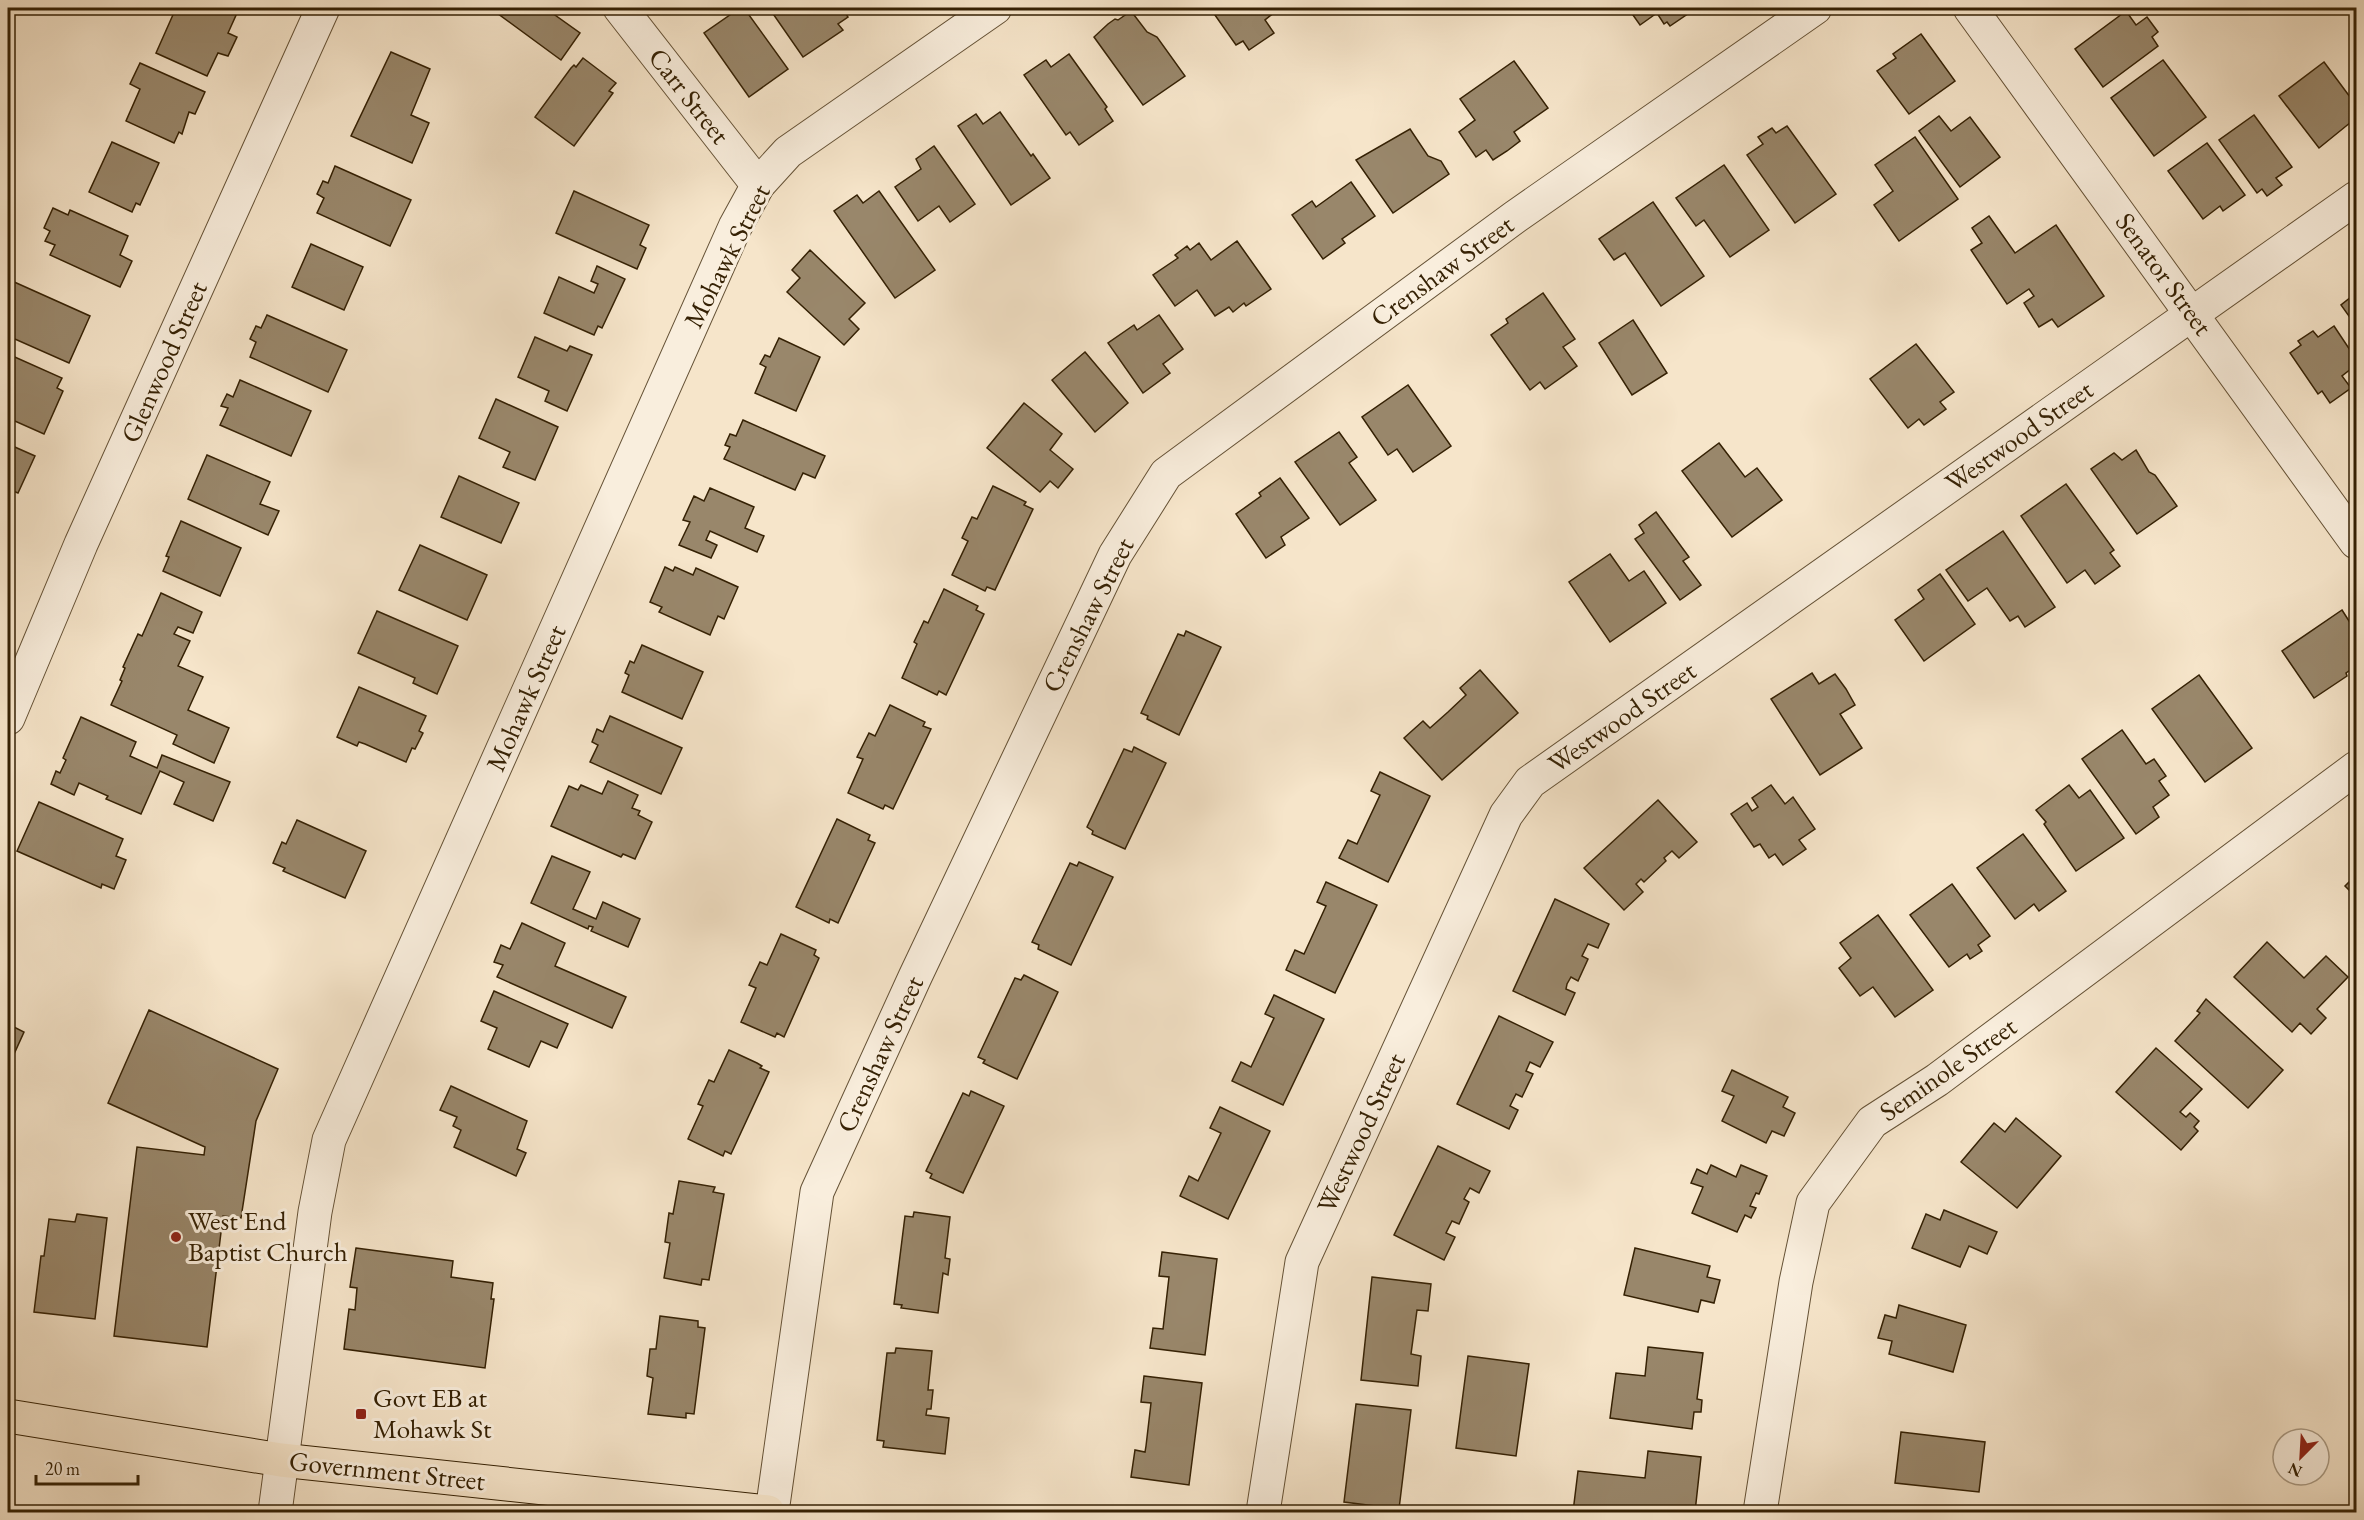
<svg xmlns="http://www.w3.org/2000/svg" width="2364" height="1520" font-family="'EB Garamond',serif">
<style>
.building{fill:#99876b;stroke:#352104;stroke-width:1.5}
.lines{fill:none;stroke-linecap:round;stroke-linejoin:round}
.minor-casing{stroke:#655236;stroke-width:35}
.major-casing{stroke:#352104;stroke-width:35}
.minor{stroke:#f9eedd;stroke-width:33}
.major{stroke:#f6e5ca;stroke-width:33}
.poi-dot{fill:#8f2418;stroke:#f9eedd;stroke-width:2}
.labels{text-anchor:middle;stroke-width:6;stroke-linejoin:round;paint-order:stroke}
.street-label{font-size:27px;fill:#352104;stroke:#f9eedd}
.poi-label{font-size:27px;fill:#352104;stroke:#f9eedd;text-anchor:start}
</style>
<rect width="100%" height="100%" fill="#f6e5ca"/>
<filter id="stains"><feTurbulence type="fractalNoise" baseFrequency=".00333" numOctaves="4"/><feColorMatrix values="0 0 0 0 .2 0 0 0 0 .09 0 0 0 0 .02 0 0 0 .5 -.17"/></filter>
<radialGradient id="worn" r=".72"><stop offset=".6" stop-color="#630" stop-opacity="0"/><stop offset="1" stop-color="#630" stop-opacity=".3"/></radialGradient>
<g class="building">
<polygon points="176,8 232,8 231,10 237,13 228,33 237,37 228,56 218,53 207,76 156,53"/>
<polygon points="490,8 545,8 580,33 561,60"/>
<polygon points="740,8 744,8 788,69 749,97 704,33"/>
<polygon points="769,8 842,8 848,17 838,24 843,30 803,57"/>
<polygon points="1210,8 1274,8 1276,11 1265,20 1274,33 1249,50 1243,41 1236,45"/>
<polygon points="1628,8 1690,8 1692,11 1670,26 1667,22 1664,24 1657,13 1640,25"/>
<polygon points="1131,11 1147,32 1157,37 1185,76 1143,105 1094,37 1108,24 1115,19 1118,20"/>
<polygon points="2126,11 2136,25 2147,17 2158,32 2152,37 2158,46 2103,87 2075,49"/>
<polygon points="1921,34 1955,81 1909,114 1877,71 1896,58 1893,54"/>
<polygon points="391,52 430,69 411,115 429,123 412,163 351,136"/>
<polygon points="1069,54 1107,107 1105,109 1113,121 1079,145 1070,132 1066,135 1024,75 1046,60 1051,67"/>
<polygon points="583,58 616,83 609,91 613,93 574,146 535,117 571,68 574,65 576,67"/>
<polygon points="2163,60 2206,117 2154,156 2111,98"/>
<polygon points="1514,61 1548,108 1514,132 1520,141 1507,151 1493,160 1486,150 1476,157 1459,132 1475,120 1460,99"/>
<polygon points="2324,62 2356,105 2356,118 2319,148 2279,96"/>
<polygon points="140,63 205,92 195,114 189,112 182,134 179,132 174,143 126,121 140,89 130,84"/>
<polygon points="1000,112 1031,156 1033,154 1050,178 1011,205 958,126 976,114 983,124"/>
<polygon points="2254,115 2292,167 2276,178 2282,185 2267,196 2262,189 2257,193 2219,140"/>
<polygon points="1939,116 1951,131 1970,117 2000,157 1960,187 1919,131"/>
<polygon points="1787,126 1836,194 1795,223 1747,155 1763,144 1758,137 1772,128 1776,133"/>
<polygon points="1410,129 1428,156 1441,161 1449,174 1393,213 1356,160"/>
<polygon points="1915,137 1958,199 1899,241 1874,205 1893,191 1875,165"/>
<polygon points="112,142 159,163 140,205 136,203 132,212 89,192"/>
<polygon points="2207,143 2245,195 2223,211 2220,206 2203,219 2168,171"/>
<polygon points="934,146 975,204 950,222 939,206 918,221 895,187 921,169 916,159"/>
<polygon points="1724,165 1769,230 1730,257 1704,220 1696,226 1676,198"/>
<polygon points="335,166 411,200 390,246 317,213 324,198 317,194 323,181 328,183"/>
<polygon points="1351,182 1375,216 1342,239 1345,243 1323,259 1292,215 1312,201 1316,207"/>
<polygon points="574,191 649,225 640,245 646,248 637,269 556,233"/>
<polygon points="879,191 935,270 895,298 834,211 857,195 863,203"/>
<polygon points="1653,202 1704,276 1661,306 1625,253 1614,260 1599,239"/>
<polygon points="53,208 68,215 70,210 128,236 120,255 132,261 120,287 50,255 55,245 45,241 50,231 44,228"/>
<polygon points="1989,216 2015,253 2056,225 2104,296 2058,327 2052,319 2039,327 2024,303 2034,296 2029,289 2007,304 1971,250 1982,243 1972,228"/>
<polygon points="1237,241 1271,289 1246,306 1244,303 1233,312 1229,307 1215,316 1197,290 1175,306 1153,275 1178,258 1175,255 1187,246 1190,250 1199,243 1211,260"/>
<polygon points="311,244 363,267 344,310 292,287"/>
<polygon points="810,250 865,303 849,319 859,329 844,345 787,292 800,278 792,270"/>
<polygon points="597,266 625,279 602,328 598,326 594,335 544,313 559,277 594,293 598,284 591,281"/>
<polygon points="12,281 90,316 69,363 8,336 8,291"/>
<polygon points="1543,293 1575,339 1563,347 1577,366 1545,389 1540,382 1530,390 1491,335 1508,323 1506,319"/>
<polygon points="2356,293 2356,326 2341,305"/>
<polygon points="267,315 347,350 328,392 250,357 256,342 250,339 256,326 261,328"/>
<polygon points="1159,315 1183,349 1163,364 1170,373 1143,393 1108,343 1134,325 1137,330"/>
<polygon points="1633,320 1667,373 1632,395 1599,343"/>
<polygon points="2334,326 2356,359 2356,365 2342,376 2351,388 2330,403 2322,391 2318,394 2290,353 2301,345 2298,341 2313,331 2318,337"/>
<polygon points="535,337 567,351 570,346 592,355 567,411 545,401 549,391 518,377"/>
<polygon points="779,338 820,357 796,411 755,393 766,367 760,364 765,355 770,357"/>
<polygon points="1916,344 1954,392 1940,402 1946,409 1924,425 1919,419 1908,428 1870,379"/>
<polygon points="1085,352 1128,403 1095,432 1052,380"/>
<polygon points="8,354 62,378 57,388 63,391 44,434 8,418"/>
<polygon points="240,380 311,411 291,456 220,425 228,408 221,406 227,394 233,397"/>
<polygon points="1408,385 1451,446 1413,472 1397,449 1388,455 1362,417"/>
<polygon points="496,399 558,427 535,480 503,467 510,452 479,438"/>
<polygon points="1024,403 1062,434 1050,450 1073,469 1058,488 1050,481 1040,492 987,448"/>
<polygon points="743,420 825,456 815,478 803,473 795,490 724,459 730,447 725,445 730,434 736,436"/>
<polygon points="1339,432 1357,457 1349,463 1376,500 1340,525 1295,462"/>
<polygon points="1719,443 1745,477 1757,468 1782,500 1732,537 1682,471"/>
<polygon points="8,444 35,456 18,493 8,489"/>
<polygon points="2136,450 2149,472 2155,475 2177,506 2137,534 2091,469 2114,453 2122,460"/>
<polygon points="207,455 270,482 260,504 279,511 268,535 188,499"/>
<polygon points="459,476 519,503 501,543 441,517"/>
<polygon points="1280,478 1309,518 1281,537 1285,545 1266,558 1236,514 1261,496 1259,493"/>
<polygon points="2066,484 2114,550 2110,553 2120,566 2095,584 2085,570 2067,583 2021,516"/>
<polygon points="993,486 1026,502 1024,505 1033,509 995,590 987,587 985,591 952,575 968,541 962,538 972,517 977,519"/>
<polygon points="710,488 754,507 745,528 764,536 757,552 710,531 706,540 717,545 711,558 679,545 690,522 683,520 694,496 704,501"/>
<polygon points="1656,512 1689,557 1683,561 1701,585 1680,600 1635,539 1644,533 1639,525"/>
<polygon points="181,521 241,548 220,596 163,571 169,557 166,556"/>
<polygon points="2003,531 2055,607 2025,627 2018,616 2010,621 1987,588 1968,601 1946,570"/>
<polygon points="420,545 487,575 467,620 399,590"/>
<polygon points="1610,554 1629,581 1644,571 1666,603 1610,642 1569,582"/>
<polygon points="665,567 673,571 675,567 693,575 696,568 738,587 724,619 718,616 710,635 659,612 662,607 650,602"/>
<polygon points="1940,574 1975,624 1924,661 1895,620 1924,599 1918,590"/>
<polygon points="944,589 978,606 976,610 984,614 946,695 939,691 937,695 902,678 917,644 914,642 924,621 928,623"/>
<polygon points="161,593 202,612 193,633 178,627 174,634 190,641 178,666 203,677 188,710 229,728 214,763 173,744 177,735 111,705 122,681 120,680 125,668 123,667 138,634 142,636"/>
<polygon points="2342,610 2356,632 2356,666 2346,673 2347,676 2314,698 2282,651"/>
<polygon points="377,611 458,646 437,694 413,683 415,678 358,653"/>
<polygon points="1186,631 1221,647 1179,735 1147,719 1148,716 1141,713 1178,634 1184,636"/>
<polygon points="642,645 703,672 682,719 622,692 629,675 625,673 630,661 634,663"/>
<polygon points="1480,670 1518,713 1442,780 1404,738 1423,721 1430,728 1448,712 1466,695 1460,688"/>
<polygon points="1812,673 1819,684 1835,674 1846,689 1855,705 1840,714 1862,748 1820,775 1771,699"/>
<polygon points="2199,675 2252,748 2205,782 2152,709"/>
<polygon points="359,687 426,716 419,731 423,733 415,749 412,748 406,762 365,744 359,742 357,746 337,737"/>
<polygon points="890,705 925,722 923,726 931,729 893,809 885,805 883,809 848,793 863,759 857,757 869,733 875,736"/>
<polygon points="610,716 682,748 661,794 590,762 598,745 592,742 597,729 603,732"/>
<polygon points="81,717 136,742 130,756 157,768 162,755 230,782 213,821 174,804 184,782 160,771 141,814 106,799 108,796 79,783 74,795 51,784 56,771 60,773 66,760 63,758"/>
<polygon points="2122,730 2146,764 2154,759 2166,776 2159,781 2169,795 2153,807 2159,817 2136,834 2082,759"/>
<polygon points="1134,747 1166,763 1125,849 1092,834 1093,831 1087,827 1124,749 1132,752"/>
<polygon points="1380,772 1430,796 1388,882 1339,858 1348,840 1357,844 1380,795 1371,791"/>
<polygon points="608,781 638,795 632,808 640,811 638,815 652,822 635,859 623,854 621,857 551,826 569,786 578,790 581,785 602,794"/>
<polygon points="1771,785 1785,804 1793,797 1815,829 1799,840 1806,849 1783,865 1775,854 1769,858 1760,844 1754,847 1731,814 1747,803 1752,811 1758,807 1752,798"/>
<polygon points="2069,785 2079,798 2090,790 2124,838 2076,871 2044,824 2046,822 2036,810"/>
<polygon points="1658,800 1697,842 1679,858 1672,851 1664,858 1666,861 1644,882 1641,879 1636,884 1643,892 1624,910 1584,868"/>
<polygon points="39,802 123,839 116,856 126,860 114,889 102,884 101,888 17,851"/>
<polygon points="837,819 870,835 868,840 875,843 838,923 830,919 829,923 796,907"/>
<polygon points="297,820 366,851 345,898 283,871 285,868 273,863 282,842 286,844"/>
<polygon points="2023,834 2066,891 2039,911 2034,904 2015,919 1977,868"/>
<polygon points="552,856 590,872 573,909 596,919 603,902 640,919 628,947 591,931 593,927 589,926 588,929 531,903"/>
<polygon points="1079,862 1113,877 1071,965 1038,949 1039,945 1032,942 1070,863 1077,866"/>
<polygon points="2356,875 2356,897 2345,886"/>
<polygon points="1326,882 1377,905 1335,993 1286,970 1295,950 1304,954 1326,906 1317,902"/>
<polygon points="1952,884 1990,936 1978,945 1982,951 1970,959 1967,954 1949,967 1910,915"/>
<polygon points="1555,899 1609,924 1598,948 1588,944 1582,956 1588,959 1578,981 1571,977 1567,984 1566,989 1575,993 1565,1015 1513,991"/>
<polygon points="1878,915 1933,990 1895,1017 1873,987 1860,996 1839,968 1851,958 1840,943"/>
<polygon points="522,923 565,943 555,966 626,997 612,1028 497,977 503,965 494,962 501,945 510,949"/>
<polygon points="781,934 816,950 814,955 819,958 784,1037 777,1033 775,1037 741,1022 756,988 749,985 760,962 767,965"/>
<polygon points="2267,942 2304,978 2326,956 2348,977 2317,1009 2326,1018 2311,1034 2300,1023 2292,1032 2234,977"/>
<polygon points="1024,975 1058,992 1017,1079 983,1063 985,1060 978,1057 1015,978 1021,980"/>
<polygon points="494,991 568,1024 557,1048 541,1041 529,1067 488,1049 497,1028 481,1021"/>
<polygon points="1274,995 1324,1019 1283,1105 1232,1081 1241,1062 1251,1067 1274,1018 1265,1014"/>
<polygon points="2206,999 2283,1070 2248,1108 2175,1041 2200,1013 2197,1011"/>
<polygon points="149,1010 278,1069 256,1121 241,1218 223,1216 207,1347 114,1336 137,1147 204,1155 205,1147 108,1103"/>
<polygon points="1499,1016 1553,1042 1540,1067 1530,1062 1526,1071 1533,1074 1522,1097 1516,1094 1510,1106 1518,1110 1509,1129 1457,1104"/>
<polygon points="8,1024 24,1032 10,1063 8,1062"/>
<polygon points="2156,1048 2202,1089 2180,1112 2186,1117 2190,1113 2199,1121 2194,1127 2198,1131 2181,1150 2116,1092"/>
<polygon points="729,1050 757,1063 762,1066 760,1068 769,1072 731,1154 725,1151 723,1156 688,1139 703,1106 698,1104 709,1080 714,1082"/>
<polygon points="1732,1070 1788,1097 1783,1107 1795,1113 1784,1136 1772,1131 1766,1143 1722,1121 1734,1096 1722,1091"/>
<polygon points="451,1086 527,1121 517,1149 526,1153 516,1176 454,1147 461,1130 453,1126 457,1117 440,1110"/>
<polygon points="971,1091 1004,1106 963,1193 930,1178 932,1174 926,1171 963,1093 969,1096"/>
<polygon points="1220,1107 1270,1131 1228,1219 1180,1196 1189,1176 1198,1181 1221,1133 1210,1128"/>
<polygon points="2016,1118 2061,1156 2017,1208 1961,1162 1994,1123 2005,1132"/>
<polygon points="1438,1146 1490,1171 1479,1193 1470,1188 1464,1199 1469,1202 1459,1224 1452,1221 1446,1233 1455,1237 1444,1260 1394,1235"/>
<polygon points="1711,1165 1736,1177 1741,1165 1767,1176 1759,1194 1756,1193 1750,1206 1756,1208 1751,1218 1745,1215 1737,1232 1692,1213 1703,1187 1691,1183 1697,1169 1707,1174"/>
<polygon points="679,1181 715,1187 713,1192 724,1194 709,1280 702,1279 701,1285 664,1278 670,1243 665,1242 669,1213 673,1214"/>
<polygon points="1944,1210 1997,1232 1987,1254 1969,1246 1960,1267 1912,1248 1926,1214 1940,1220"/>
<polygon points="914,1212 950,1217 945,1258 950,1259 948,1275 943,1273 938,1313 901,1308 902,1305 894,1304 905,1216 913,1217"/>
<polygon points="77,1214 107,1218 95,1319 34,1312 41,1256 44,1256 49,1219 75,1222"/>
<polygon points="356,1248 453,1261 451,1277 493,1283 491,1299 494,1299 485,1368 344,1349 349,1309 355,1310 357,1288 350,1287"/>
<polygon points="1635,1248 1710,1266 1707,1277 1720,1280 1714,1303 1701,1300 1698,1312 1624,1295"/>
<polygon points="1162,1252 1217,1259 1205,1355 1150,1348 1153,1328 1163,1329 1169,1277 1159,1276"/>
<polygon points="1372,1277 1431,1284 1428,1311 1417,1310 1411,1354 1421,1356 1418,1386 1361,1380"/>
<polygon points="1899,1305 1966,1325 1953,1372 1889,1354 1892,1341 1878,1338 1885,1315 1896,1318"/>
<polygon points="660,1316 698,1321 698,1327 705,1328 694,1414 686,1413 686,1418 648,1414 653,1378 647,1376 650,1349 656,1349"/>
<polygon points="1648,1347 1703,1353 1697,1399 1702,1400 1701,1412 1694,1412 1692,1429 1610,1418 1616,1373 1645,1376"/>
<polygon points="896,1348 932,1351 928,1390 933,1390 931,1409 927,1409 926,1415 949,1418 945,1454 883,1447 884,1441 877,1440 887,1353 895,1353"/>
<polygon points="1468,1356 1529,1364 1516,1456 1456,1448"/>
<polygon points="1144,1376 1202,1383 1189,1485 1131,1477 1135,1450 1145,1452 1146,1446 1151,1403 1141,1402"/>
<polygon points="1356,1404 1411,1410 1399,1509 1344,1502"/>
<polygon points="1901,1432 1985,1442 1979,1492 1895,1483"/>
<polygon points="1648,1451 1701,1457 1695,1512 1573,1512 1578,1471 1645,1478"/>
<polygon points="2130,1508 2150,1511 2162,1512 2129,1512"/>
</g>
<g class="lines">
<defs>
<g id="minor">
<polyline points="620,8 758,185"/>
<polyline points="1970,8 2356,542"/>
<polyline points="8,718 81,544 323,8"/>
<polyline points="275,1512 315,1212 329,1140 735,227 758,185 788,152 995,8"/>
<polyline points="772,1512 817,1192 915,977 1115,555 1166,474 1515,217 1815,8"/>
<polyline points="1263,1512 1302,1262 1506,815 1530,782 2356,198"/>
<polyline points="1760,1512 1796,1282 1813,1203 1872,1122 1937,1080 2356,768"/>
</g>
<polyline id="major" points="8,1416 281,1460 768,1512"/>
</defs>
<use href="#minor" class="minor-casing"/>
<use href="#major" class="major-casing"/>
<use href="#minor" class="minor"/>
<use href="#major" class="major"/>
</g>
<g class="poi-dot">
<circle cx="176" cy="1237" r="6"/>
<rect x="355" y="1408" width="12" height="12" rx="3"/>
</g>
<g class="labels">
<g class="street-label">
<text transform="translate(689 96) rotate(52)" y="9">Carr Street</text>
<text transform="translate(727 256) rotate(-63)" y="9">Mohawk Street</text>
<text transform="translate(1442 271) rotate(-36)" y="9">Crenshaw Street</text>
<text transform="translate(2164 274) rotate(54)" y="9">Senator Street</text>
<text transform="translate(164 362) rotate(-66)" y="9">Glenwood Street</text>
<text transform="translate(2019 436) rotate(-35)" y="9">Westwood Street</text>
<text transform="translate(1088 615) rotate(-63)" y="9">Crenshaw Street</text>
<text transform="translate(526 698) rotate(-66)" y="9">Mohawk Street</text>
<text transform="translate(1622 717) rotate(-35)" y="9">Westwood Street</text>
<text transform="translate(880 1054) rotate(-65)" y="9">Crenshaw Street</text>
<text transform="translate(1948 1069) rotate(-35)" y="9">Seminole Street</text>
<text transform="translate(1361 1133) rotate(-65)" y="9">Westwood Street</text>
<text transform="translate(387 1471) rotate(6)" y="9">Government Street</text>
</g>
<g class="poi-label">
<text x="188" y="1230">West End<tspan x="188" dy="31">Baptist Church</tspan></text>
<text x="373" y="1407">Govt EB at<tspan x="373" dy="31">Mohawk St</tspan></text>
</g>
</g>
<rect width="2364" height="1520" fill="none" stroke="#f6e5ca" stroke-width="30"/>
<rect x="9" y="9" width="2346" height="1502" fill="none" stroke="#352104" stroke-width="3"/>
<rect x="15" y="15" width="2334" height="1490" fill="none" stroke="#352104" stroke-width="1.5"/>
<g transform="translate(2301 1457) rotate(204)"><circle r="28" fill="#f9eedd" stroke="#ab9c86" stroke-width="1.5"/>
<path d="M0-4.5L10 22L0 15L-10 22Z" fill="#8f2418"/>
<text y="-9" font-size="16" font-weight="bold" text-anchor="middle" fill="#352104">N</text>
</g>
<path d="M36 1475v9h102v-9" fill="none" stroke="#352104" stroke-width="3"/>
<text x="45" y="1475" font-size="18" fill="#352104" stroke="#f9eedd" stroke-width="4.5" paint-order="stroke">20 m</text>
<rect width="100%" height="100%" filter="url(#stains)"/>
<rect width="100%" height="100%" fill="url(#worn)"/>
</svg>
